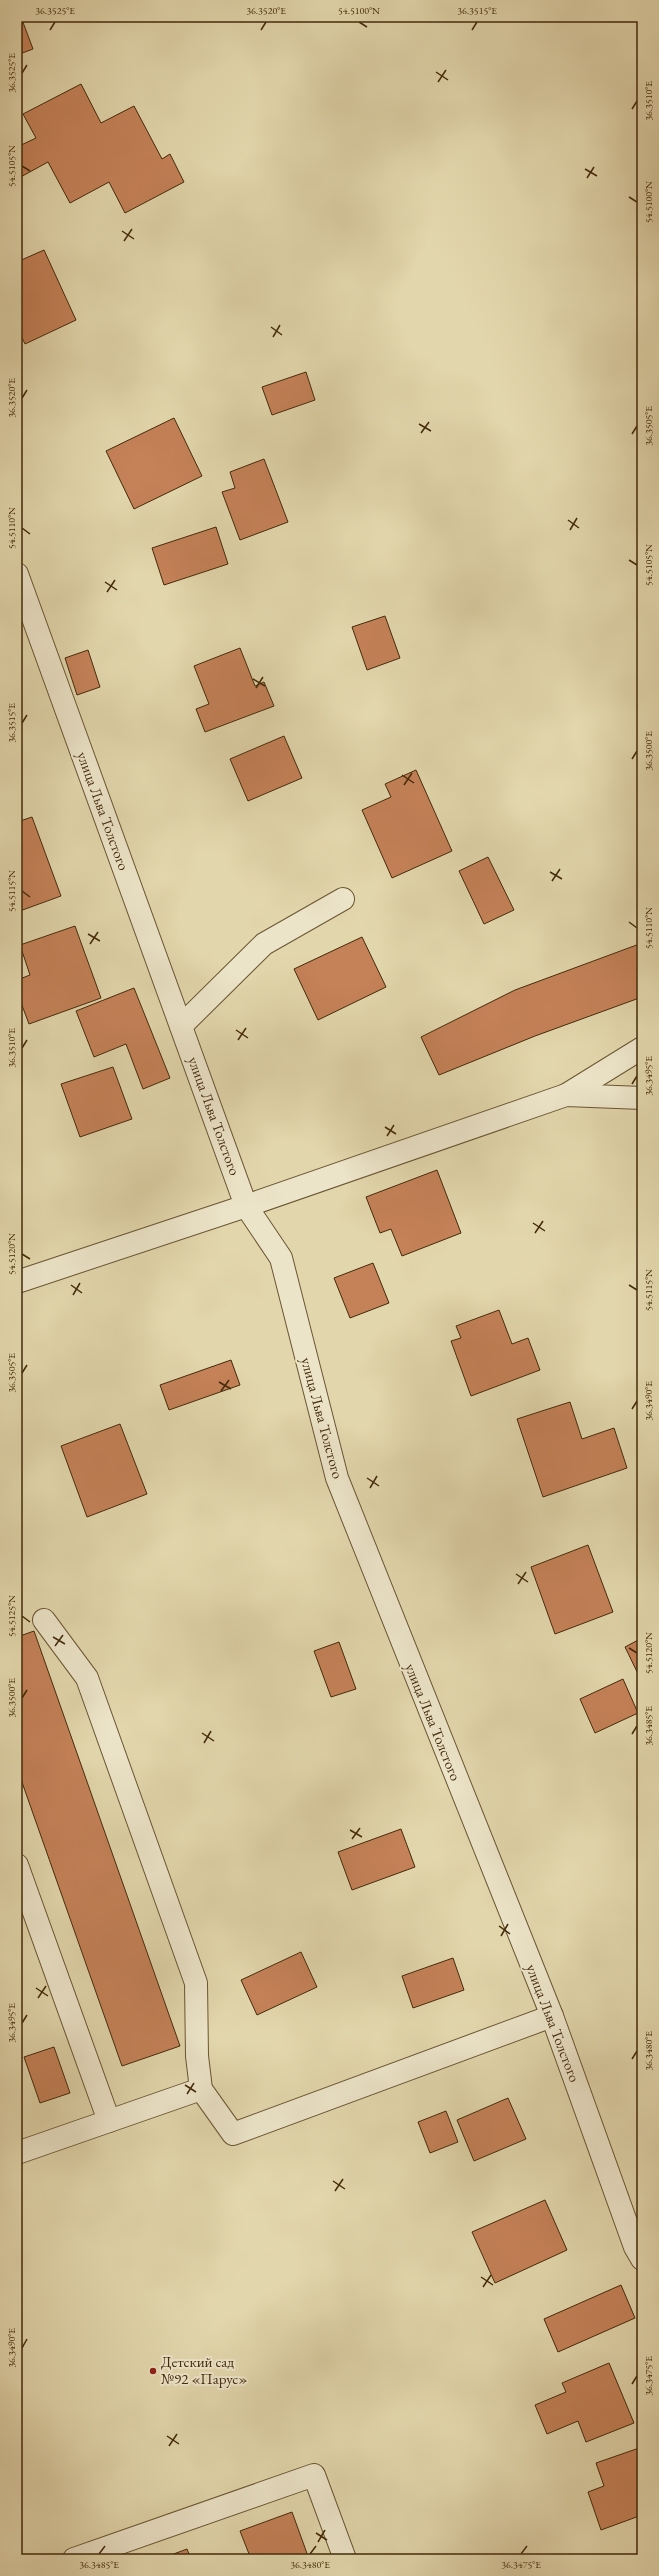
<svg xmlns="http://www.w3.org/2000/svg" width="659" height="2576" font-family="'EB Garamond',serif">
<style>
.building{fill:#c58158;stroke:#422a0a}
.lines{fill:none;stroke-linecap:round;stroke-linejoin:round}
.minor-casing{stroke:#6a5532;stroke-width:24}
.minor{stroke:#ece4c9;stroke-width:22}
.ticks{fill:none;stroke:#422a0a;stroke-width:1.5}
.poi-dot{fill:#8f2418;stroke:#ece4c9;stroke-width:1.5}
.labels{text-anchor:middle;stroke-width:4;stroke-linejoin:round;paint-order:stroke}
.street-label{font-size:15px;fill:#422a0a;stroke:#ece4c9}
.poi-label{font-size:15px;fill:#422a0a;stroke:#ece4c9;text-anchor:start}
.neatline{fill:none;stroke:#422a0a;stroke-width:1.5}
.ticks-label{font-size:10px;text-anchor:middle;fill:#422a0a}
</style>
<rect width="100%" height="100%" fill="#e2d6ac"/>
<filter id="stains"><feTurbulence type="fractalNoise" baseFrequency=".005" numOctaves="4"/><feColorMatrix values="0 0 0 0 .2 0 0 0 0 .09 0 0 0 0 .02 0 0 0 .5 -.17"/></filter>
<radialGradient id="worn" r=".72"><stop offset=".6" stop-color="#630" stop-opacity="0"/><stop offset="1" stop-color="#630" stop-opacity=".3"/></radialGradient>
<g class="building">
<polygon points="17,17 21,17 33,49 17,55"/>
<polygon points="81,84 101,123 134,106 162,159 170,154 184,182 125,213 109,182 70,203 48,162 17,179 17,147 36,138 23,114"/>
<polygon points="44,250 76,320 25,344 17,327 17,262"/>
<polygon points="306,372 315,400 272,415 262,387"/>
<polygon points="174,418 202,476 134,509 106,451"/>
<polygon points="264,459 288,522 240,540 222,492 235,488 230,472"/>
<polygon points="216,527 228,564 164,585 152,548"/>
<polygon points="385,616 400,658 367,670 352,627"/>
<polygon points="240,648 255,686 264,682 274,706 205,732 196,709 209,704 194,666"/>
<polygon points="88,650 100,687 77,695 65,658"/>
<polygon points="284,736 302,778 248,801 230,759"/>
<polygon points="416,770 452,851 392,878 362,810 391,797 385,784"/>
<polygon points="32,817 61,896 17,912 17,822"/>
<polygon points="488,857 514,910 484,924 459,871"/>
<polygon points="75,926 101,998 29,1024 17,992 17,980 30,975 20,945"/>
<polygon points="362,937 386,987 318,1020 294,969"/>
<polygon points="642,943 642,997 535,1036 439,1075 421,1037 515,990"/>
<polygon points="134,988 170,1078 143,1089 126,1044 94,1057 76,1011"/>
<polygon points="113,1067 132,1119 80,1137 61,1084"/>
<polygon points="437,1170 461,1233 402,1256 391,1229 380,1233 366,1197"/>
<polygon points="373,1263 389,1303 350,1318 334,1278"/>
<polygon points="499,1310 512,1344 528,1338 540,1370 471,1396 451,1341 461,1338 456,1326"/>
<polygon points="231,1360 240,1385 169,1410 160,1385"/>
<polygon points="570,1402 582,1439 614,1428 627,1468 543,1497 517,1419"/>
<polygon points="120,1424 147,1494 87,1517 61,1446"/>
<polygon points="588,1545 613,1612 555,1634 531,1567"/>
<polygon points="34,1631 180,2046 122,2066 17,1768 17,1637"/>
<polygon points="642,1638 642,1682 625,1647"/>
<polygon points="339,1642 356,1689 331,1697 314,1651"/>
<polygon points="623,1679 638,1713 595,1733 580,1699"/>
<polygon points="401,1829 415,1867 352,1890 338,1852"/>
<polygon points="301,1952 317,1987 257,2015 241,1980"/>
<polygon points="453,1958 464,1990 413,2008 402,1976"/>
<polygon points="54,2047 70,2093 40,2103 24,2057"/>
<polygon points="508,2098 526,2139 474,2161 457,2120"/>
<polygon points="446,2111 458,2142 430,2153 418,2122"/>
<polygon points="545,2200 567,2250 495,2283 472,2232"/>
<polygon points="621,2285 635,2318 558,2352 544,2319"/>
<polygon points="609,2363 634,2423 586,2442 578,2421 547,2434 535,2405 566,2392 562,2383"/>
<polygon points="642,2447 642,2515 601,2530 588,2492 604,2486 596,2463"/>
<polygon points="292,2512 309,2559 251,2559 240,2531"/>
<polygon points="187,2549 191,2559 160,2559"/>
</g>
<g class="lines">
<defs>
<g id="minor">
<polyline points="17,574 246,1206 281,1258 337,1478 552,2016 635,2247 642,2259"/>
<polyline points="181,1026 264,944 343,899"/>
<polyline points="566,1095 642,1048"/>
<polyline points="17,1282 246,1206 566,1095 642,1098"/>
<polyline points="44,1620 87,1678 196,1983 197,2056 201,2089 233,2134 552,2016"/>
<polyline points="17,1865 109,2121"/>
<polyline points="17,2153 201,2089"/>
<polyline points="74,2559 314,2475 345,2559"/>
</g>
</defs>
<use href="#minor" class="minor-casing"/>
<use href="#minor" class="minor"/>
</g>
<path class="ticks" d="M359,22l8,5M50,30l5,-8M261,30l5,-8M472,30l5,-8M436,72l12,8M22,73l5,-8M438,82l8,-12M632,109l5,-8M22,166l8,5M585,169l12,7M587,178l7,-11M629,197l8,5M122,231l12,8M124,241l8,-12M271,327l11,8M273,337l7,-12M22,398l5,-8M419,424l12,7M421,433l8,-11M632,434l5,-8M568,520l11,8M22,528l8,6M570,530l7,-12M629,560l8,5M105,582l12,8M107,592l8,-12M253,679l12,7M256,688l7,-11M22,723l5,-8M632,759l5,-8M402,775l12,8M404,785l8,-12M550,872l12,7M552,881l8,-12M22,891l8,6M629,922l8,6M88,934l12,7M90,944l8,-12M236,1030l12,8M238,1040l8,-12M22,1048l5,-8M632,1084l5,-8M385,1127l11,7M387,1136l7,-11M533,1223l12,8M535,1233l8,-12M22,1254l8,5M71,1285l11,8M629,1285l8,5M73,1295l7,-12M22,1373l5,-8M219,1382l12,7M221,1391l8,-11M632,1409l5,-8M367,1478l12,8M370,1488l7,-12M516,1574l12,8M518,1584l8,-12M22,1616l8,6M53,1637l12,7M55,1646l8,-11M629,1648l8,5M22,1698l5,-8M202,1733l12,8M632,1734l5,-8M204,1743l7,-12M350,1830l12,7M352,1839l8,-11M499,1926l11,8M501,1936l7,-12M36,1988l12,8M38,1998l8,-12M22,2023l5,-8M632,2059l5,-8M185,2085l11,7M187,2094l7,-11M333,2181l12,8M335,2191l8,-12M481,2277l12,8M483,2287l8,-12M22,2348l5,-9M632,2384l5,-8M167,2436l12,8M169,2446l8,-12M316,2533l11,7M318,2542l7,-12M99,2554l6,-8M310,2554l6,-8M521,2554l6,-8"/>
<circle class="poi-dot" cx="153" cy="2371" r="4"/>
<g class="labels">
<g class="street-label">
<text transform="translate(103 811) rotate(70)" y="5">улица Льва Толстого</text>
<text transform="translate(214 1116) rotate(70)" y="5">улица Льва Толстого</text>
<text transform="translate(322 1418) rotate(75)" y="5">улица Льва Толстого</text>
<text transform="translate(433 1722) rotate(68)" y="5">улица Льва Толстого</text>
<text transform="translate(553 2023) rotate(69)" y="5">улица Льва Толстого</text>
</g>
<g class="poi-label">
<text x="161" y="2367">Детский сад<tspan x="161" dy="17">№92 «Парус»</tspan></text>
</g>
</g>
<rect width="659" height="2576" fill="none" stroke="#e2d6ac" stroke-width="44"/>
<rect x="22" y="22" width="615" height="2532" class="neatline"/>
<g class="ticks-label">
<text x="55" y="14">36.3525°E</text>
<text x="266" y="14">36.3520°E</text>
<text x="359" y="14">54.5100°N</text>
<text x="477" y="14">36.3515°E</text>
<text transform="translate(11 73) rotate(-90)" y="4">36.3525°E</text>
<text transform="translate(648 101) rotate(-90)" y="4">36.3510°E</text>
<text transform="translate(11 166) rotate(-90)" y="4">54.5105°N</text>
<text transform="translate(648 202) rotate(-90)" y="4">54.5100°N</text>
<text transform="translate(11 398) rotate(-90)" y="4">36.3520°E</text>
<text transform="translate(648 426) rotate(-90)" y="4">36.3505°E</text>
<text transform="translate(11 528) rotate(-90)" y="4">54.5110°N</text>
<text transform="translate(648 565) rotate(-90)" y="4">54.5105°N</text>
<text transform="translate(11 723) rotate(-90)" y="4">36.3515°E</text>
<text transform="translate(648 751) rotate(-90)" y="4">36.3500°E</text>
<text transform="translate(11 891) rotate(-90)" y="4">54.5115°N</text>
<text transform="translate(648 928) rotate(-90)" y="4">54.5110°N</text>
<text transform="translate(11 1048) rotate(-90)" y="4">36.3510°E</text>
<text transform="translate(648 1076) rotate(-90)" y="4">36.3495°E</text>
<text transform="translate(11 1254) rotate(-90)" y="4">54.5120°N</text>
<text transform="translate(648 1290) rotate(-90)" y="4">54.5115°N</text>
<text transform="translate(11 1373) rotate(-90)" y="4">36.3505°E</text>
<text transform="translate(648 1401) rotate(-90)" y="4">36.3490°E</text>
<text transform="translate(11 1616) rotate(-90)" y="4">54.5125°N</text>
<text transform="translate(648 1653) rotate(-90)" y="4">54.5120°N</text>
<text transform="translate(11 1698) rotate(-90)" y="4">36.3500°E</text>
<text transform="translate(648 1726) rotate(-90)" y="4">36.3485°E</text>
<text transform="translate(11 2023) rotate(-90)" y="4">36.3495°E</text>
<text transform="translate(648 2051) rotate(-90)" y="4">36.3480°E</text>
<text transform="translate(11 2348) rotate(-90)" y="4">36.3490°E</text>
<text transform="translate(648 2376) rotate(-90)" y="4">36.3475°E</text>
<text x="99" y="2568">36.3485°E</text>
<text x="310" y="2568">36.3480°E</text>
<text x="521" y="2568">36.3475°E</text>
</g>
<rect width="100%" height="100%" filter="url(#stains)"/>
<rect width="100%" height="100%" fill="url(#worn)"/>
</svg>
